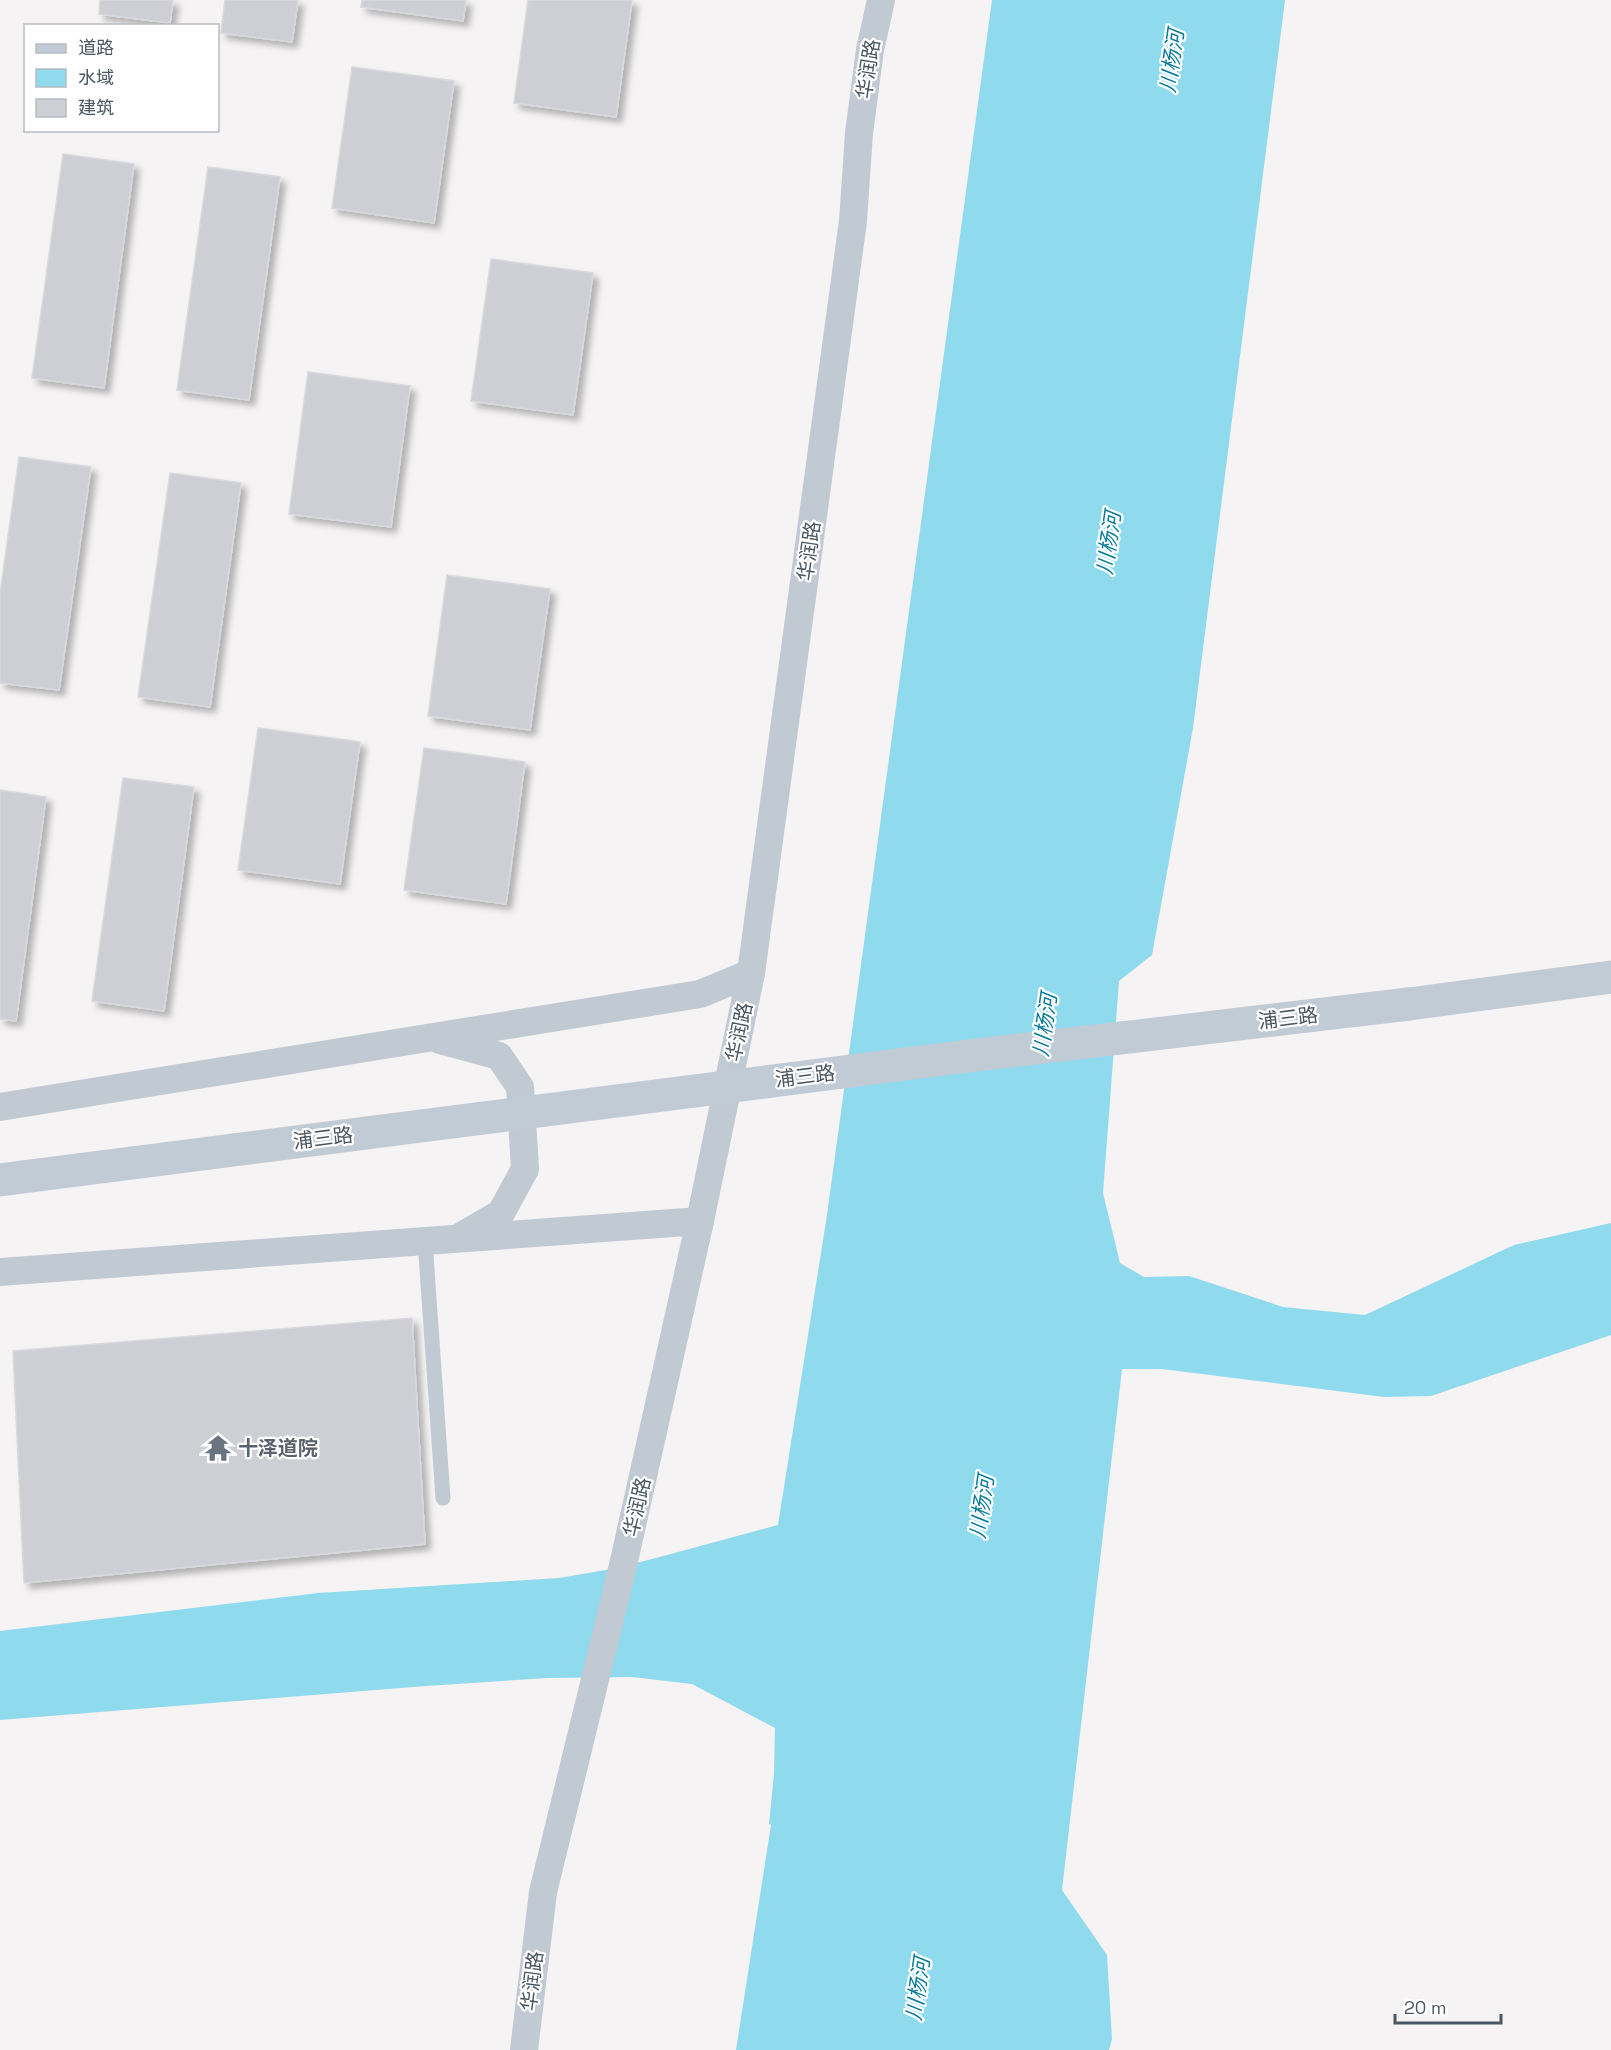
<svg xmlns="http://www.w3.org/2000/svg" width="1611" height="2050" font-family="'Space Grotesk','Noto Sans SC',sans-serif">
<style>
.water{fill:#90daee}
.building{fill:#cdcfd5;stroke:#d7d9de;stroke-width:1.5;filter:url(#shadow)}
.lines{fill:none;stroke-linecap:round;stroke-linejoin:round}
.service{stroke:#c1cad2;stroke-width:15}
.minor{stroke:#c1cad2;stroke-width:28}
.secondary{stroke:#c1cbd6;stroke-width:33}
.secondary-bridge{stroke:#c1cbd6;stroke-width:33}
.labels{text-anchor:middle;stroke-width:4.5;stroke-linejoin:round;paint-order:stroke}
.street-label{font-size:20px;fill:#4a5661;stroke:#fff}
.worship-label{font-size:20px;font-weight:bold;fill:#5b616d;stroke:#fff;text-anchor:start}
.water-label{font-size:21px;font-style:italic;fill:#0c7c9b;stroke:#fff}
</style>
<defs>
<filter id="shadow"><feDropShadow dx="5.5" dy="5.5" stdDeviation="3" flood-color="#0004"/></filter>
</defs>
<rect width="100%" height="100%" fill="#f5f3f3"/>
<polygon class="water" points="992,0 1285,0 1193,728 1152,955 1119,981 1103,1193 1120,1263 1144,1277 1189,1276 1283,1307 1365,1315 1514,1245 1611,1223 1611,1335 1431,1396 1384,1397 1162,1369 1122,1369 1062,1890 1107,1955 1112,2039 1109,2050 736,2050 771,1825 769,1824 774,1774 775,1728 692,1684 632,1677 548,1678 426,1686 0,1720 0,1631 318,1593 559,1578 612,1569 656,1558 778,1525 827,1215"/>
<g class="building">
<polygon points="100,0 173,0 170,23 99,14"/>
<polygon points="225,0 298,0 292,42 221,33"/>
<polygon points="362,0 466,0 463,21 361,7"/>
<polygon points="528,0 632,0 616,117 514,103"/>
<polygon points="352,67 454,81 434,223 332,208"/>
<polygon points="63,154 134,164 104,388 32,378"/>
<polygon points="208,167 280,177 249,400 177,390"/>
<polygon points="491,259 593,273 573,415 471,401"/>
<polygon points="308,372 410,386 391,527 289,514"/>
<polygon points="19,457 91,467 59,690 0,683 0,594"/>
<polygon points="170,473 241,483 210,707 138,697"/>
<polygon points="447,575 550,589 530,730 428,716"/>
<polygon points="258,728 360,742 340,884 238,870"/>
<polygon points="424,748 525,762 506,904 404,890"/>
<polygon points="123,778 194,787 164,1011 92,1001"/>
<polygon points="0,790 46,797 16,1021 0,1019"/>
<polygon points="412,1318 425,1544 24,1583 13,1351"/>
</g>
<g class="lines">
<polyline class="service" points="425,1241 443,1498"/>
<g class="minor">
<polyline points="440,1040 499,1056 520,1087 525,1169 501,1213 463,1235"/>
<polyline points="0,1107 700,994 751,973"/>
<polyline points="0,1272 700,1221"/>
<polyline points="524,2050 543,1892 624,1561 700,1221 751,973 853,221 859,133 870,50 881,0"/>
</g>
<polyline class="secondary" points="1409,1004 1611,977"/>
<polyline class="secondary-bridge" points="0,1180 952,1058 1409,1004"/>
</g>
<defs>
<symbol id="temple-bare" viewBox="-9 -9 18 18"><path d="M0-6L5-2H3V0L6.5 2.5H4V6H1.5V3h-3V6H-4V2.5H-6.5L-3 0V-2H-5Z" fill="#6b7280" stroke="#fff" stroke-width="2.5" paint-order="stroke"/></symbol>
</defs>
<g fill-rule="evenodd">
<use href="#temple-bare" x="199" y="1429" width="38" height="38"/>
</g>
<g class="labels">
<g class="street-label">
<text transform="translate(868 69) rotate(-81)" y="7">华润路</text>
<text transform="translate(809 551) rotate(-82)" y="7">华润路</text>
<text transform="translate(1288 1018) rotate(-7)" y="7">浦三路</text>
<text transform="translate(739 1032) rotate(-78)" y="7">华润路</text>
<text transform="translate(805 1076) rotate(-7)" y="7">浦三路</text>
<text transform="translate(323 1138) rotate(-7)" y="7">浦三路</text>
<text transform="translate(637 1507) rotate(-77)" y="7">华润路</text>
<text transform="translate(532 1981) rotate(-83)" y="7">华润路</text>
</g>
<g class="worship-label">
<text x="238" y="1455">十泽道院</text>
</g>
<g class="water-label">
<text transform="translate(1172 61) rotate(-82)" y="7">川杨河</text>
<text transform="translate(1109 543) rotate(-82)" y="7">川杨河</text>
<text transform="translate(1045 1025) rotate(-82)" y="7">川杨河</text>
<text transform="translate(982 1507) rotate(-82)" y="7">川杨河</text>
<text transform="translate(918 1989) rotate(-82)" y="7">川杨河</text>
</g>
</g>
<rect x="24" y="24" width="195" height="108" fill="#ffffff" stroke="#b7bbc0" stroke-width="1.5"/>
<rect x="36" y="44" width="30" height="9" fill="#c1cbd6" stroke="#b7bbc0" stroke-width="1.5"/>
<text x="78" y="54" font-size="18" fill="#4a5661">道路</text>
<rect x="36" y="69" width="30" height="18" fill="#90daee" stroke="#b7bbc0" stroke-width="1.5"/>
<text x="78" y="84" font-size="18" fill="#4a5661">水域</text>
<rect x="36" y="99" width="30" height="18" fill="#cdcfd5" stroke="#b7bbc0" stroke-width="1.5"/>
<text x="78" y="114" font-size="18" fill="#4a5661">建筑</text>
<path d="M1395 2014v9h106v-9" fill="none" stroke="#4a5661" stroke-width="3"/>
<text x="1404" y="2014" font-size="18" fill="#4a5661" stroke="#ffffff" stroke-width="4.5" paint-order="stroke">20 m</text>
</svg>
